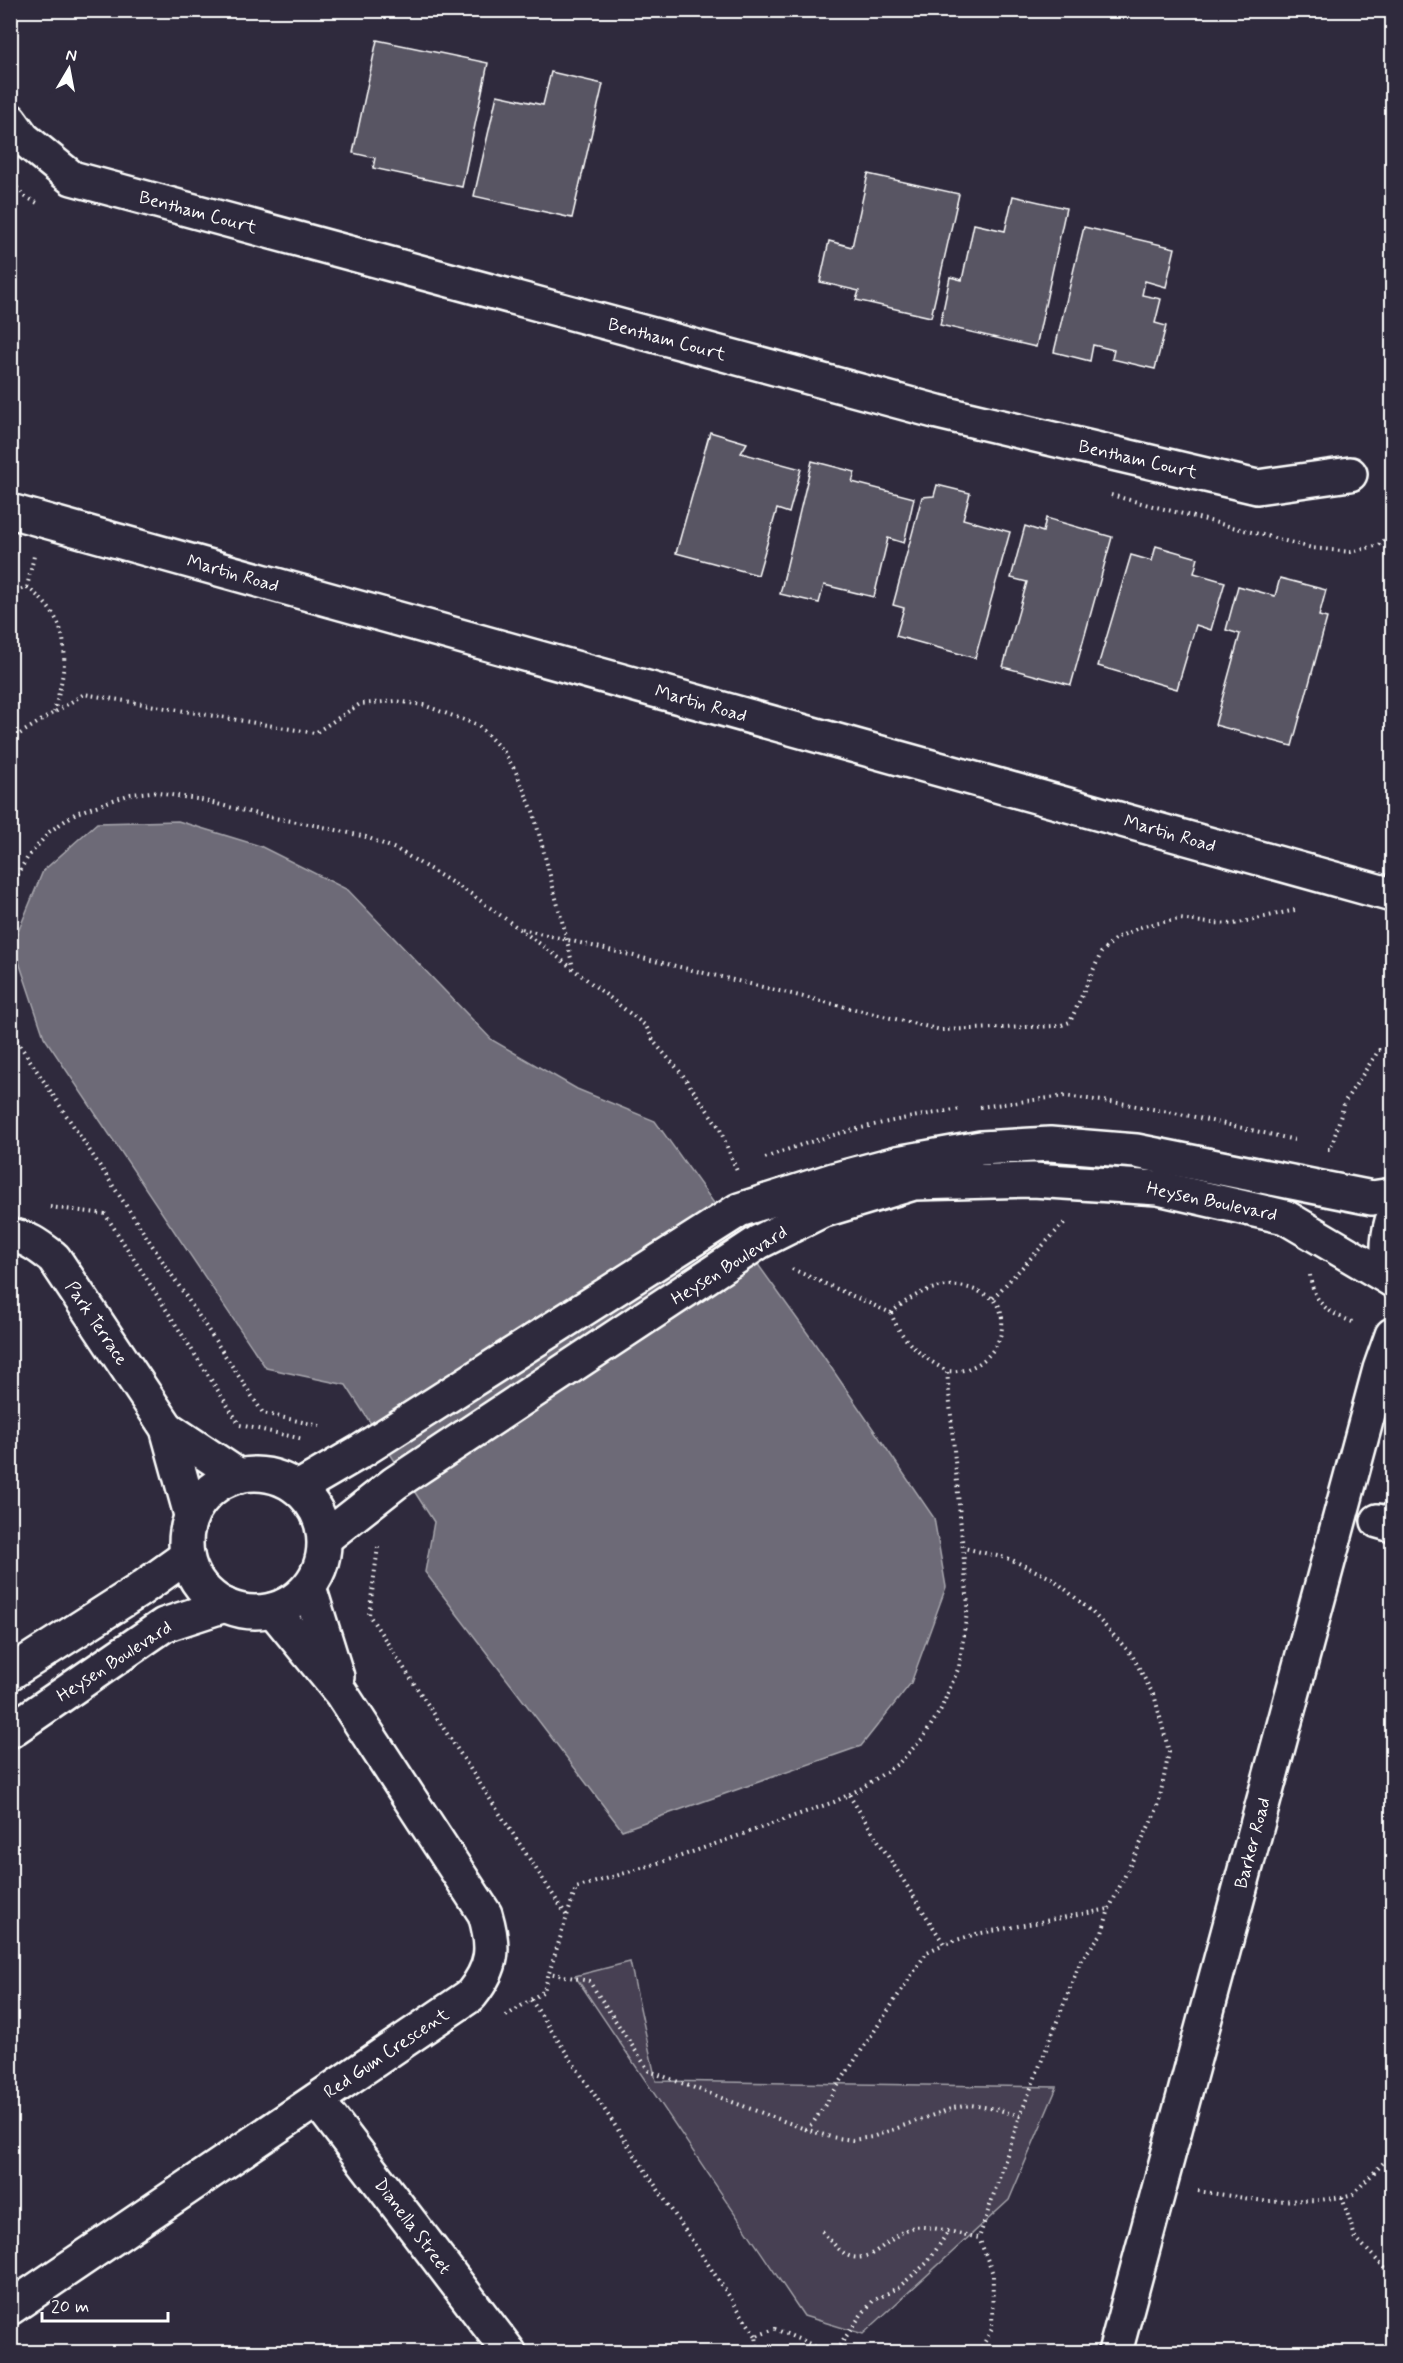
<svg xmlns="http://www.w3.org/2000/svg" width="1403" height="2363" font-family="Mynerve,sans-serif">
<style>
.green{fill:#464152;stroke:#a2a0a8;stroke-width:1.5}
.water{fill:#6d6a77;stroke:#a7a6ad;stroke-width:1.5}
.building{fill:#595564;stroke:#fff;stroke-width:1.5}
.lines{fill:none;stroke-linecap:round;stroke-linejoin:round}
.minor-casing{stroke:#fff;stroke-width:38}
.tertiary-casing{stroke:#fff;stroke-width:38}
.path{stroke:#fff;stroke-width:4;stroke-dasharray:1.5 4.5;stroke-linecap:butt}
.minor{stroke:#2f2a3d;stroke-width:33}
.tertiary{stroke:#2f2a3d;stroke-width:33}
.labels{text-anchor:middle;stroke-width:4.5;stroke-linejoin:round;paint-order:stroke}
.street-label{font-size:18px;fill:#fff;stroke:#2f2a3d}
</style>
<rect width="100%" height="100%" fill="#2f2a3d"/>
<filter id="ink" filterUnits="userSpaceOnUse"><feTurbulence type="fractalNoise" baseFrequency=".0167" numOctaves="2"/><feDisplacementMap in="SourceGraphic" scale="12" xChannelSelector="R" yChannelSelector="G"/><feConvolveMatrix kernelMatrix="1 2 1 2 8 2 1 2 1" color-interpolation-filters="sRGB"/></filter>
<g filter="url(#ink)">
<polygon class="green" points="630,1962 656,2081 1057,2087 1009,2200 863,2334 804,2316 575,1976"/>
<polygon class="water" points="178,821 260,846 348,890 492,1040 577,1089 655,1121 813,1341 934,1518 946,1587 911,1683 861,1746 622,1830 425,1572 434,1522 346,1385 266,1368 44,1037 13,944 43,871 97,823"/>
<g class="building">
<polygon points="377,40 488,63 462,187 373,168 375,158 353,153"/>
<polygon points="551,72 603,84 572,218 474,196 497,95 543,105"/>
<polygon points="868,174 959,194 931,317 856,300 859,291 820,282 829,241 852,247"/>
<polygon points="1013,196 1066,208 1036,347 940,325 950,277 962,280 974,224 1005,231"/>
<polygon points="1084,227 1175,248 1166,287 1145,281 1142,295 1161,299 1155,323 1166,326 1155,369 1112,359 1114,350 1093,345 1090,361 1054,352"/>
<polygon points="710,432 747,443 741,453 801,469 789,513 777,509 758,575 676,553"/>
<polygon points="812,461 855,472 852,482 914,498 904,543 888,538 874,597 824,585 819,603 780,594"/>
<polygon points="937,485 970,493 963,519 1010,532 975,658 896,636 904,608 893,605 922,497 934,496"/>
<polygon points="1046,518 1112,537 1071,685 1003,667 1027,582 1011,578 1025,526 1043,532"/>
<polygon points="1156,546 1198,558 1194,573 1225,582 1211,630 1196,625 1177,689 1098,666 1131,555 1152,561"/>
<polygon points="1280,578 1326,590 1319,616 1327,618 1292,746 1215,725 1240,634 1226,630 1238,586 1275,596"/>
</g>
<g class="lines">
<defs>
<g id="minor">
<polyline points="10,120 23,138 72,178 938,412 1257,487 1350,474"/>
<path d="M1392,1221c-6,21 -5,38 0,59"/>
<path d="M10,1236c17,0 31,12 44,22l113,170 24,87"/>
<polyline points="167,1428 239,1476"/>
<circle cx="255" cy="1543" r="69"/>
<polyline points="298,1488 358,1453 739,1210 833,1180 897,1163 981,1148 1050,1144 1136,1151 1372,1198 1392,1195"/>
<polyline points="1378,1521 1392,1525"/>
<polyline points="325,1538 395,1483 759,1242 821,1211 914,1183 1033,1180 1158,1188 1285,1217 1392,1280"/>
<polyline points="309,1587 337,1677"/>
<polyline points="10,1673 138,1591 187,1556"/>
<polyline points="10,1731 164,1625 225,1605"/>
<polyline points="317,2100 509,2352"/>
<path d="M10,2308l461,-313c23,-29 24,-47 14,-81l-144,-221 -68,-83"/>
<polyline points="1115,2352 1380,1369 1392,1335"/>
</g>
<polyline id="tertiary" points="10,511 1392,895"/>
</defs>
<use href="#minor" class="minor-casing"/>
<use href="#tertiary" class="tertiary-casing"/>
<g class="path">
<polyline points="13,183 24,196 39,204"/>
<polyline points="1111,495 1312,548 1351,552 1379,545 1392,533"/>
<path d="M27,587c48,37 41,73 27,125"/>
<polyline points="10,594 27,587 34,556"/>
<polyline points="10,740 84,694 315,733 360,704 396,701 423,705 478,725 504,752 516,772 533,811 567,940 573,968"/>
<polyline points="10,885 28,857 49,832 76,813 131,794 151,792 197,799 269,817 319,826 366,837 398,850 471,894 554,954 646,1026 654,1042 682,1074 719,1127 737,1171"/>
<polyline points="522,929 941,1030 1059,1026 1070,1022 1101,953 1116,938 1143,926 1180,919 1209,923 1234,924 1295,910"/>
<polyline points="10,1030 263,1413 324,1427"/>
<polyline points="980,1107 1065,1096 1126,1104 1190,1116 1295,1140"/>
<polyline points="1328,1149 1331,1149 1345,1101 1379,1050 1392,1051"/>
<path d="M765,1158c63,-25 129,-39 196,-49"/>
<polyline points="50,1207 105,1214 240,1425 303,1439"/>
<path d="M792,1269l99,44c10,28 31,44 56,58l21,235 -9,61 -18,42 -18,29 -24,25 -37,25 -28,14 -153,54 -105,32 -27,85 40,8 60,90 156,58 8,-6 114,-171 17,-8"/>
<path d="M1310,1275c4,30 19,38 45,48"/>
<polyline points="993,1298 1067,1220"/>
<path d="M891,1313c25,-22 56,-36 89,-21 8,4 17,7 20,17 11,34 -21,66 -53,62"/>
<polyline points="378,1547 369,1615 567,1916"/>
<polyline points="849,1795 944,1944 976,1934 1109,1909"/>
<polyline points="531,2000 756,2336"/>
<polyline points="506,2016 544,1991 549,1973"/>
<polyline points="805,2129 831,2137 852,2140 872,2137 953,2108 971,2105 996,2109 1020,2116 1081,1960 1102,1933 1109,1909 1158,1807 1169,1752 1155,1698 1132,1655 1091,1611 1053,1579 1010,1559 964,1548"/>
<polyline points="1198,2191 1264,2201 1320,2200 1342,2197 1353,2194 1392,2154"/>
<polyline points="1342,2197 1355,2237 1392,2276"/>
<path d="M822,2231c8,8 16,20 27,25 25,9 43,-25 66,-29 13,-2 50,8 64,11l41,-122"/>
<polyline points="758,2352 756,2336 775,2329 824,2350 836,2351 861,2315 873,2301 899,2287 928,2262 948,2232"/>
<polyline points="979,2352 992,2329 993,2274 979,2238"/>
</g>
<use href="#minor" class="minor"/>
<use href="#tertiary" class="tertiary"/>
</g>
</g>
<g class="labels">
<g class="street-label">
<text transform="translate(198 212) rotate(15)" y="6">Bentham Court</text>
<text transform="translate(667 339) rotate(15)" y="6">Bentham Court</text>
<text transform="translate(1138 459) rotate(13)" y="6">Bentham Court</text>
<text transform="translate(233 573) rotate(16)" y="6">Martin Road</text>
<text transform="translate(701 703) rotate(16)" y="6">Martin Road</text>
<text transform="translate(1170 833) rotate(16)" y="6">Martin Road</text>
<text transform="translate(1212 1201) rotate(12)" y="6">Heysen Boulevard</text>
<text transform="translate(729 1265) rotate(-32)" y="6">Heysen Boulevard</text>
<text transform="translate(97 1323) rotate(56)" y="6">Park Terrace</text>
<text transform="translate(114 1661) rotate(-33)" y="6">Heysen Boulevard</text>
<text transform="translate(1252 1843) rotate(-75)" y="6">Barker Road</text>
<text transform="translate(386 2053) rotate(-34)" y="6">Red Gum Crescent</text>
<text transform="translate(413 2226) rotate(53)" y="6">Dianella Street</text>
</g>
</g>
<rect width="1403" height="2363" fill="none" stroke="#2f2a3d" stroke-width="36"/>
<rect x="18" y="18" width="1367" height="2327" fill="none" stroke="#fff" stroke-width="2" filter="url(#ink)"/>
<g transform="translate(69 69) rotate(10)" stroke="#2f2a3d" stroke-width="4.5" paint-order="stroke">
<path d="M0-4.5L10 22L0 15L-10 22Z" fill="#ffffff"/>
<text y="-9" font-size="16" font-weight="bold" text-anchor="middle" fill="#ffffff">N</text>
</g>
<path d="M42 2312v9h126v-9" fill="none" stroke="#ffffff" stroke-width="3"/>
<text x="51" y="2312" font-size="18" fill="#ffffff" stroke="#2f2a3d" stroke-width="4.5" paint-order="stroke">20 m</text>
</svg>
